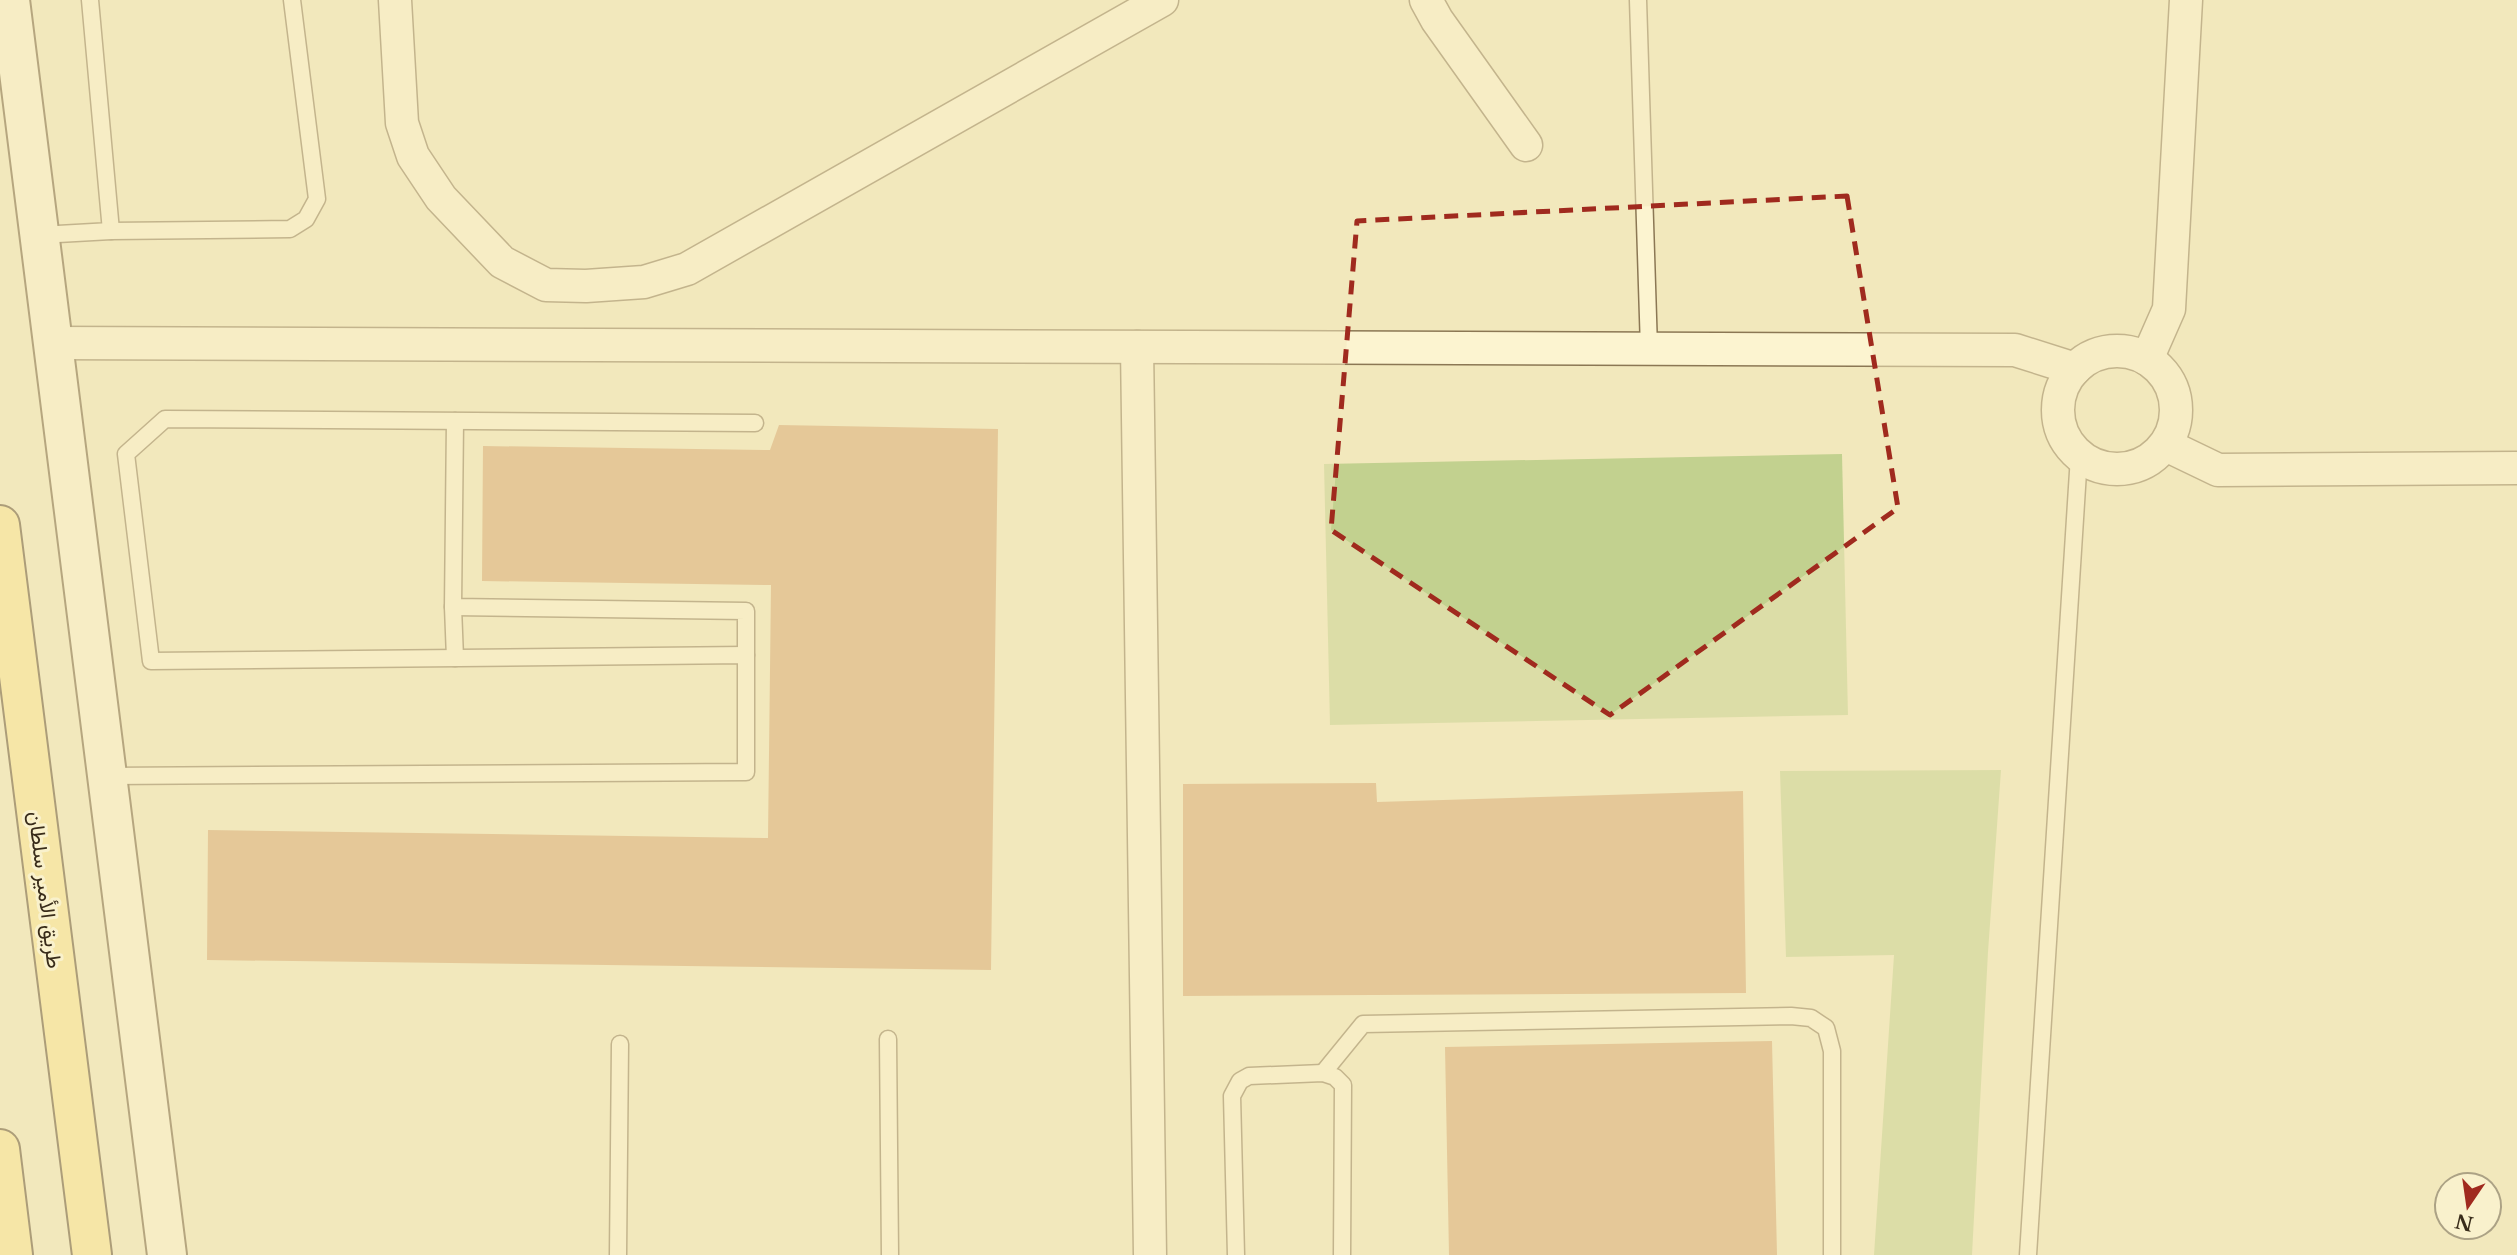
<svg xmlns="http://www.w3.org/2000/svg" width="2517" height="1255" font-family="'Libre Baskerville',Vazirmatn,serif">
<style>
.grass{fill:#c2d18f}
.building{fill:#d4a36e}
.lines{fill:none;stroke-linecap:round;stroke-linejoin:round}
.service-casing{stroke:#8b7754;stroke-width:19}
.minor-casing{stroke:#8b7754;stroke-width:35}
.secondary-casing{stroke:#6d5837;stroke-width:42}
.primary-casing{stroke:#584429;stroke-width:42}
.service{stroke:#fcf4d0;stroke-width:16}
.minor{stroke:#fcf4d0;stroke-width:32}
.secondary{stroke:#fcf4d0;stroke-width:38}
.primary{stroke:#fae48f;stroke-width:38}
.marked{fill:none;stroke:#a02a1e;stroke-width:5;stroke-dasharray:14 9;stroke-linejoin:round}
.labels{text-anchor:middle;stroke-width:6;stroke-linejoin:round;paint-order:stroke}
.street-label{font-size:21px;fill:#392c1a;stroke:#f9f1cc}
</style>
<rect width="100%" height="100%" fill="#f2e8bc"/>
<g class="grass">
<polygon points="1842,454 1848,715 1330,725 1324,464"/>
<polygon points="2001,770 1988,952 1972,1255 1874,1255 1894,955 1786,957 1780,771"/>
</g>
<g class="building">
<polygon points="779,425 998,429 991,970 207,960 208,830 768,838 771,585 482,581 483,446 770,450"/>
<polygon points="1376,783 1377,802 1743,791 1746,993 1183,996 1183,784"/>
<polygon points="1772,1041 1777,1255 1449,1255 1445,1047"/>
</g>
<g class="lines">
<defs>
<g id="service">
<polyline points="1638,0 1649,349"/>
<polyline points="111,231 290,229 306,219 317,199 292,0"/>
<polyline points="40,235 111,231 90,0"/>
<polyline points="455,421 453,607 746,611 746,655"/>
<polyline points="453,607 455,658"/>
<polyline points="107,776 746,772 746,655 151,661 126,454 165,419 755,423"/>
<polyline points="888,1039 890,1255"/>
<polyline points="1323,1073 1363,1024 1791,1016 1811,1018 1826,1028 1832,1051 1832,1255"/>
<polyline points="618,1255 620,1044"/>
<polyline points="1236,1255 1232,1096 1240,1081 1249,1076 1323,1073 1335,1077 1343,1085 1342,1255"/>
<polyline points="2028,1255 2079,456"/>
</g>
<g id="minor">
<polyline points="395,0 402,123 413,156 441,198 502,262 546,285 586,286 644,282 687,269 1162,0"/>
<polyline points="1426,0 1437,20 1526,145"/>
<polyline points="52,343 2015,350 2075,369"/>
<polyline points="1137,347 1150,1255"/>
<circle cx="2117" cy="410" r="59"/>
<polyline points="2147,359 2169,309 2186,0"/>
<polyline points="2166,445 2218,470 2517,468"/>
</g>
<polyline id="secondary" points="10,0 167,1255"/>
<g id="primary">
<polyline points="0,525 92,1255"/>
<polyline points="0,1149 13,1255"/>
</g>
</defs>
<use href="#service" class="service-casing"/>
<use href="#minor" class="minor-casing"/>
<use href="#secondary" class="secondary-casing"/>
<use href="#primary" class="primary-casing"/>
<use href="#service" class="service"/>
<use href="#minor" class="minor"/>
<use href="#secondary" class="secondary"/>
<use href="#primary" class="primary"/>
</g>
<path d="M0 0H2517V1255H0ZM1847,196l51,312 -288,207 -279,-185 26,-309z" fill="#f2e8bc" fill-opacity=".55" fill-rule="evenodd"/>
<path class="marked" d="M1847,196l51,312 -288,207 -279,-185 26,-309z"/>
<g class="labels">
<g class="street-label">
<text transform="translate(45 890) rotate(83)" y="7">طريق الأمير سلطان</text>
</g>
</g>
<g transform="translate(2468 1206) rotate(193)"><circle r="33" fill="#f9f1cc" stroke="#aca285" stroke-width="2"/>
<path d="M0-5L12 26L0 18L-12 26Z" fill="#a02a1e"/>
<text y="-10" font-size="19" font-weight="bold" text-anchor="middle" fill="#392c1a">N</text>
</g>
</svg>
